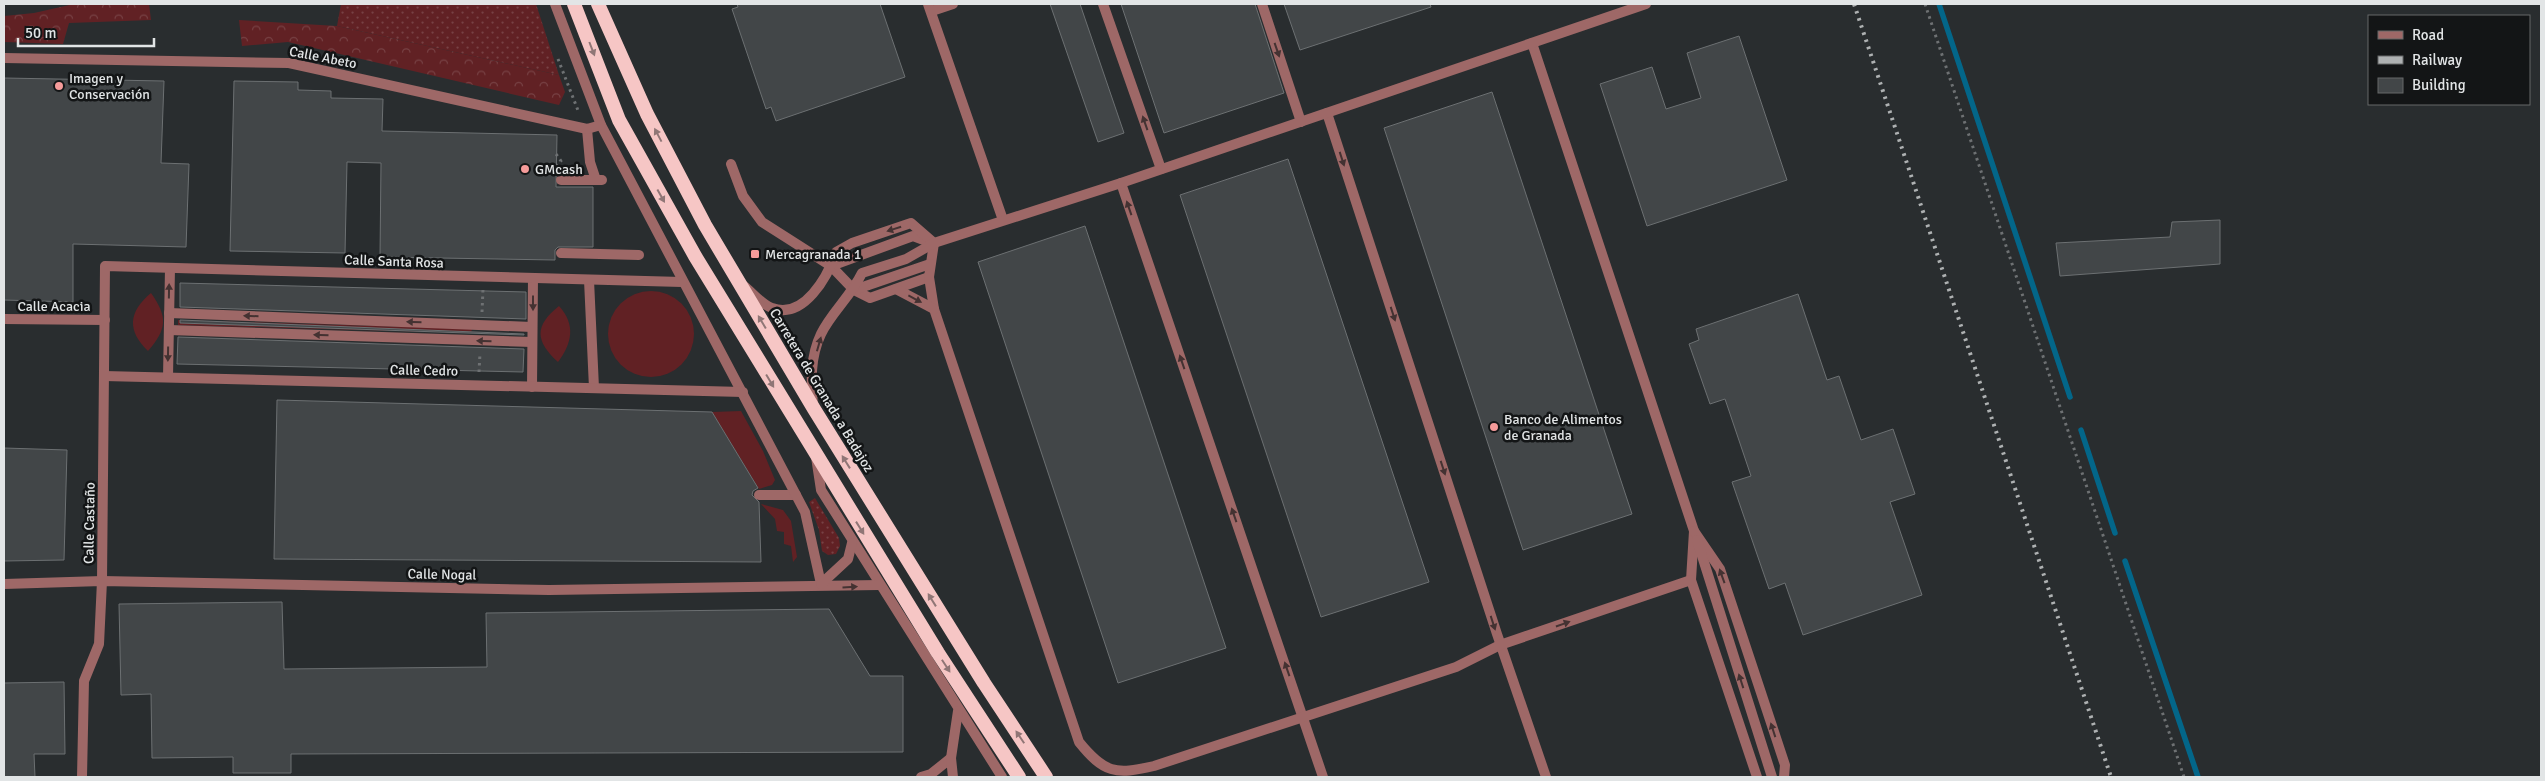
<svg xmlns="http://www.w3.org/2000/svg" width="2545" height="781" font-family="Signika,sans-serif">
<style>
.grass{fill:url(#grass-dots)}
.forest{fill:url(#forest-crowns)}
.garden{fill:#612124}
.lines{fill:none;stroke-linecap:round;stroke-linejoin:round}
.stream{stroke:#036689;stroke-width:5.5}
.building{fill:#424648;stroke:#6c7072}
.path{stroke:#6e7173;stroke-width:3;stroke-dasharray:2.5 4;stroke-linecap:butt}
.service{stroke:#9e6867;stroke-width:10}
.minor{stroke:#9e6867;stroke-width:10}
.trunk{stroke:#f6c6c5;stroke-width:14}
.rail{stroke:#aeb1b2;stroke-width:4;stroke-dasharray:2.5 5;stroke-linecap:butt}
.oneway{fill:#907676}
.oneway2{fill:#443232}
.poi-dot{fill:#f59b9a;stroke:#131516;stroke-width:2}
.labels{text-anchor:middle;stroke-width:5;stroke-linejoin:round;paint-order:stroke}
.street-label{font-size:14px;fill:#e2e5e6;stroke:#131516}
.poi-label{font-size:14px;fill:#e2e5e6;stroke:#131516;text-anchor:start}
</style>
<defs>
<pattern id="grass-dots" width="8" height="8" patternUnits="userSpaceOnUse" patternTransform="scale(1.25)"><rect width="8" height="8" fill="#612124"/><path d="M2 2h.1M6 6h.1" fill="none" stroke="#774144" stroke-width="1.8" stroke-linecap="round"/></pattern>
<pattern id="forest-crowns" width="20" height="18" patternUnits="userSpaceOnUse" patternTransform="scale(1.25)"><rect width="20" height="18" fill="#612124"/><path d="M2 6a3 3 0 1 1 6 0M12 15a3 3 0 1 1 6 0" fill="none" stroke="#774144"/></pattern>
</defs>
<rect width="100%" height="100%" fill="#292d2f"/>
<g class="grass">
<polygon points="341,4 536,4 559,75 337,26"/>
<polygon points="815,498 839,538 840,546 836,554 828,555 822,551 819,530 809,502"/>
</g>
<g class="forest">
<polygon points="74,4 149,4 151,20 69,23 63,44 4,42 4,16 34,13"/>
<polygon points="239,20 337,26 559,75 565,92 559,105 288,42 242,46"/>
</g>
<g class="garden">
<circle cx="651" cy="334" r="43"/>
<path d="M151,293c17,24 16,36 -3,58 -21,-20 -20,-39 3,-58z"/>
<path d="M559,306c17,19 13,37 -1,56 -23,-21 -24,-36 1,-56z"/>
<polygon points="178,320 472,329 471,333 178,325"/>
<polygon points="741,411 763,451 775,480 772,485 759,489 712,412"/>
<polygon points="761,504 783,510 791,521 797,557 793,562 791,546 784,544 784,532 777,531 775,519"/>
</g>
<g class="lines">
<g class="stream">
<polyline points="1939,4 2070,397"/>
<polyline points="2081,430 2115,533"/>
<polyline points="2125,561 2198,777"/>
</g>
</g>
<g class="building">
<polygon points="737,4 880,4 905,77 776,121 771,107 766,109 732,9 738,7"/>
<polygon points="1050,4 1080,4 1124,133 1098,142"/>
<polygon points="1121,4 1255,4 1284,93 1164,133"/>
<polygon points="1284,4 1430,4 1431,7 1300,50"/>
<polygon points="1739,36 1787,180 1647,226 1600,84 1652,67 1666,109 1701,98 1687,53"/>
<polygon points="4,78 164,81 161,163 189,164 186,247 73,244 73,302 4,300"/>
<polygon points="234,81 298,82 298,90 331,91 331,98 383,99 382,131 557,135 556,187 593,187 593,247 558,247 555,250 555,260 380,257 381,163 347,162 345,253 230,251"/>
<polygon points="1492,92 1632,514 1523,550 1384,128"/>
<polygon points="1288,159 1429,582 1321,617 1180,195"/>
<polygon points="2220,220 2220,264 2060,276 2056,243 2170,237 2172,222"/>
<polygon points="1085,226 1226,648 1118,683 978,262"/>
<polygon points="180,283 526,292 526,319 180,307"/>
<polygon points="1798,294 1827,380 1839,376 1861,440 1893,429 1915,494 1890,502 1922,595 1803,635 1785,583 1769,589 1732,482 1751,476 1725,399 1710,404 1689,344 1699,340 1696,329"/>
<polygon points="180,320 524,334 524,335 180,323"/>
<polygon points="178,337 524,349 523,372 177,364"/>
<polygon points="277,400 712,412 758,488 753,491 752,495 759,502 761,562 274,559"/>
<polygon points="4,448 67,450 64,560 4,561"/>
<polygon points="282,602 284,669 487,667 486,613 829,609 870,676 903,676 903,752 291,754 291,773 233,773 233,757 152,758 151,694 121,695 119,604"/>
<polygon points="64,682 65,754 34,754 35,777 4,777 4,683"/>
</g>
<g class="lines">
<g class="path">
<polyline points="1925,4 2184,777"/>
<polyline points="558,59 579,113"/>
<polyline points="556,166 561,161 556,154"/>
<polyline points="482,312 483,289"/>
<polyline points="479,372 480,353"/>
</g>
<g class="service">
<polyline points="928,4 1003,220"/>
<polyline points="1103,4 1161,169"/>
<polyline points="1262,4 1301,122"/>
<polyline points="932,11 953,4"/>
<polyline points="1532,43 1694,531 1691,580 1757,777"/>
<polyline points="1327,113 1497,634 1546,777"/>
<polyline points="587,129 590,162 596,180"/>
<polyline points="731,164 743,196 762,222 831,266 854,290 870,298 929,277"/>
<polyline points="561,180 602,180"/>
<polyline points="1121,183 1323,777"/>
<path d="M934,243l-5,34 5,32 145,433c25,31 36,33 75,24l302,-99 44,-22 191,-65"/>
<polyline points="561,253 639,255"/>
<polyline points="831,266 913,236 929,242"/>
<path d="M744,286c8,6 18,19 28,22 32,12 56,-32 64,-56l16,-9 59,-20 23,20"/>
<polyline points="896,289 934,309"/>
<polyline points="854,290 930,264"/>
<polyline points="169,313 532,327"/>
<polyline points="169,330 532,342"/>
<polyline points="168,377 170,268"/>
<polyline points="532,387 533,278"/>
<path d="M813,406c-2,-25 -3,-49 8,-72 10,-21 30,-38 41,-61l44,-14 28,-16 187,-60 525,-179"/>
<polyline points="759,495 796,495"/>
<polyline points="1694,531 1720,569 1785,765 1784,777"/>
<polyline points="1697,540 1772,777"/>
</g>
<g class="minor">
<polyline points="555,4 601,125 805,512 821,584"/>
<polyline points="4,58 289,63 587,129 601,125"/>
<polyline points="589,280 594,388"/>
<polyline points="4,319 105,320"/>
<polyline points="104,376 743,392"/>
<polyline points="816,457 821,490 1002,777"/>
<polyline points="4,584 102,581 549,590 879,585"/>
<polyline points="821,584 848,559 852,543"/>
<polyline points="82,777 84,681 99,644 102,581 105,266 682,282"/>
<polyline points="921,777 931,774 951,758"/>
<polyline points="953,777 951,758 958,711"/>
</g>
<g class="trunk">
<polyline points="574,4 619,120 695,256 938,653 1019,777"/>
<polyline points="598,4 647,114 705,225 814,409 984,683 1046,777"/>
</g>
<polyline class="rail" points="1854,4 2111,777"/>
</g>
<defs><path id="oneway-solid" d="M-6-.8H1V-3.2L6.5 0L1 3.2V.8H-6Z" transform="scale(1.25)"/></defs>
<g class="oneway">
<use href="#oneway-solid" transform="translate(592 49) rotate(69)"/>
<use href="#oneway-solid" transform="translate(658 135) rotate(-118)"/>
<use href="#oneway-solid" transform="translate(661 196) rotate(61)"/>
<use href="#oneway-solid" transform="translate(762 322) rotate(-121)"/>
<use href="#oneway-solid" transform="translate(770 381) rotate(59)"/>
<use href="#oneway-solid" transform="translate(846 462) rotate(-122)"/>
<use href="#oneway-solid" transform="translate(860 528) rotate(58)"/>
<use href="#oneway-solid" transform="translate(932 600) rotate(-122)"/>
<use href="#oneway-solid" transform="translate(946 666) rotate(57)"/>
<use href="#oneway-solid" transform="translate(1020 737) rotate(-124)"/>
</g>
<g class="oneway2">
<use href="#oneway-solid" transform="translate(1277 50) rotate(71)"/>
<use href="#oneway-solid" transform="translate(1145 123) rotate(-109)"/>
<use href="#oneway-solid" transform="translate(1342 159) rotate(72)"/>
<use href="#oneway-solid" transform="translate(1129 208) rotate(-109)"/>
<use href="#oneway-solid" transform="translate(894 229) rotate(162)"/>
<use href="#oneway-solid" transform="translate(169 291) rotate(-89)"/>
<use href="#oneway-solid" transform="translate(915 299) rotate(28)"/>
<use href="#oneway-solid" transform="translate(533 303) rotate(90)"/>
<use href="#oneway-solid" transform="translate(1393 314) rotate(72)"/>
<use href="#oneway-solid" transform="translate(251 316) rotate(-178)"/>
<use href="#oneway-solid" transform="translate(414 322) rotate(-178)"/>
<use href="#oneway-solid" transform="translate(321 335) rotate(-178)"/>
<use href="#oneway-solid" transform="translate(484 341) rotate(-178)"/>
<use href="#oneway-solid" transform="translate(819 344) rotate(-74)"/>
<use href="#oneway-solid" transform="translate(168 354) rotate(91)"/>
<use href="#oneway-solid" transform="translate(1182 362) rotate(-109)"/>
<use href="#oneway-solid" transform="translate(1443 468) rotate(72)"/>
<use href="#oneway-solid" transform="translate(1234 515) rotate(-109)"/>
<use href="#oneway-solid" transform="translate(1722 576) rotate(-110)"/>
<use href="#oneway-solid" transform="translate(850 587) rotate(-3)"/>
<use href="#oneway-solid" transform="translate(1493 623) rotate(72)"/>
<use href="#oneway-solid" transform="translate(1563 624) rotate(-19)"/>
<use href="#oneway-solid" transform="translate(1287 669) rotate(-109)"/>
<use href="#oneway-solid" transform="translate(1741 681) rotate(-108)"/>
<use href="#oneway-solid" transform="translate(1773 730) rotate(-108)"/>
</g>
<g class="poi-dot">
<circle cx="59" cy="86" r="5"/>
<circle cx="525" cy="169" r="5"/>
<rect x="750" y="249" width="10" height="10" rx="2.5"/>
<circle cx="1494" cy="427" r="5"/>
</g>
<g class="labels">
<g class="street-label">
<text transform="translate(323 57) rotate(11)" y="5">Calle Abeto</text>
<text transform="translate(394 261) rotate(2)" y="5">Calle Santa Rosa</text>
<text x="54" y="311">Calle Acacia</text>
<text transform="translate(424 370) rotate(1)" y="5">Calle Cedro</text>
<text transform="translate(822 390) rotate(59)" y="5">Carretera de Granada a Badajoz</text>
<text transform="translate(89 523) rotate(-89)" y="5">Calle Castaño</text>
<text transform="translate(442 574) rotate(1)" y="5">Calle Nogal</text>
</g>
<g class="poi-label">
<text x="69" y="83">Imagen y<tspan x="69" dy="16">Conservación</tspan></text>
<text x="535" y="174">GMcash</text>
<text x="765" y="259">Mercagranada 1</text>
<text x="1504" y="424">Banco de Alimentos<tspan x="1504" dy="16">de Granada</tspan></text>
</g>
</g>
<rect width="2545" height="781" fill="none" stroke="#e2e5e6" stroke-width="10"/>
<rect x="2368" y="15" width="162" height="90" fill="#131516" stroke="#666869"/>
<rect x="2378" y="31" width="25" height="8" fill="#9e6867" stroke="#666869"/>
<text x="2412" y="40" font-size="15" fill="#e2e5e6">Road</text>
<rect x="2378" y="56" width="25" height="8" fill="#aeb1b2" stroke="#666869"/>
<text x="2412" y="65" font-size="15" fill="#e2e5e6">Railway</text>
<rect x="2378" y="78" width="25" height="15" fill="#424648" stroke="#666869"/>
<text x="2412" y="90" font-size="15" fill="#e2e5e6">Building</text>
<path d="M18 38v8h136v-8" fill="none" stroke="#e2e5e6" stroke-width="2.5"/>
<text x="25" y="38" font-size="15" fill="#e2e5e6" stroke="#131516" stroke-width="4" paint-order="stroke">50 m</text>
</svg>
